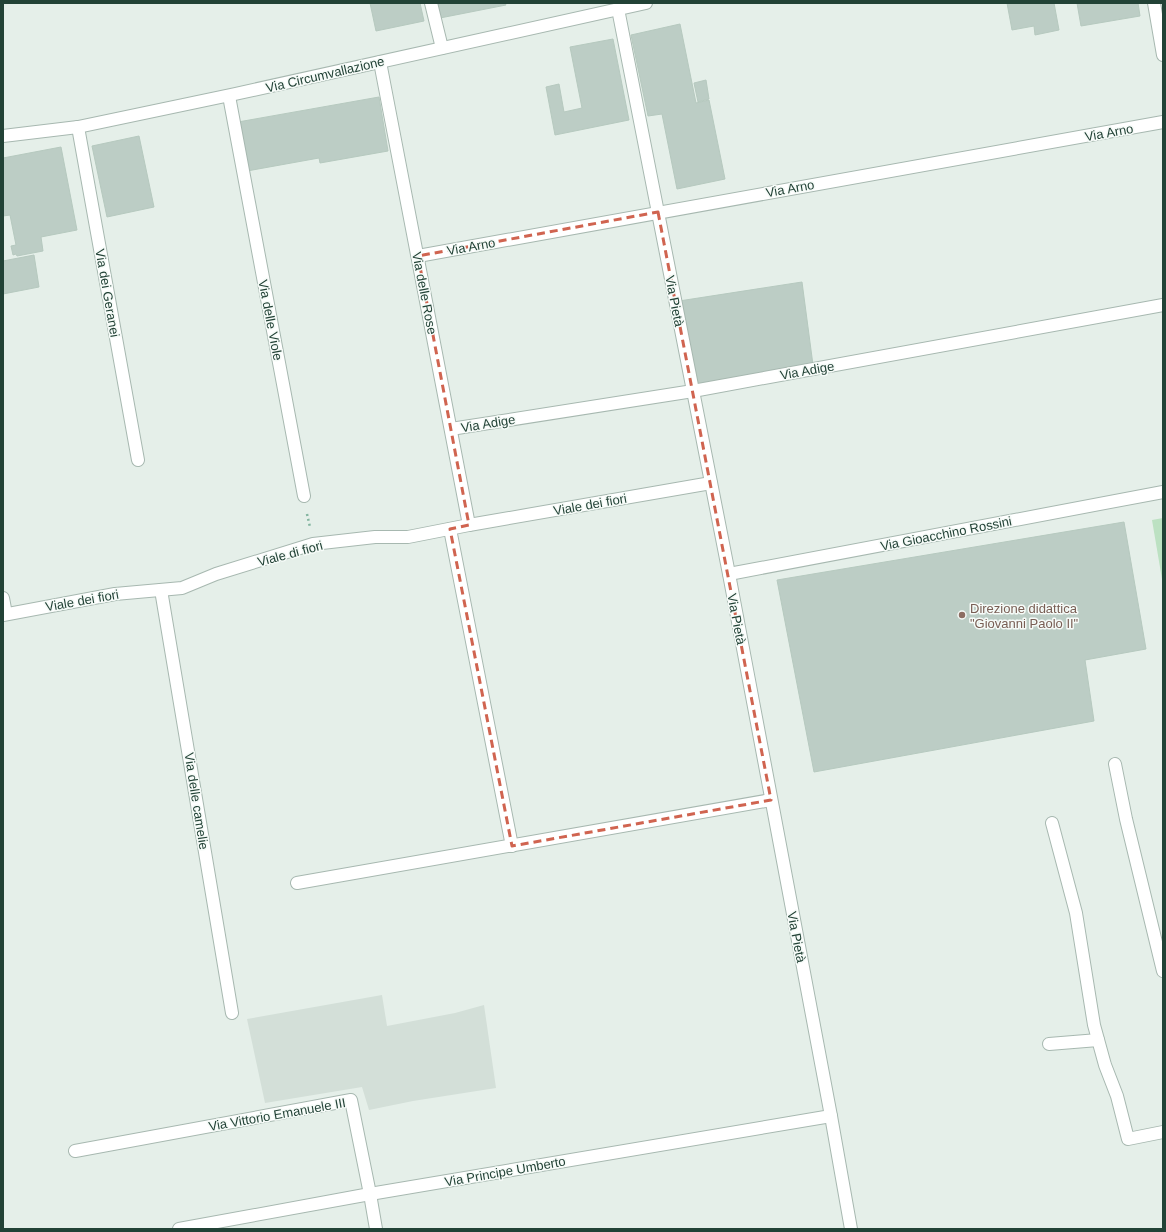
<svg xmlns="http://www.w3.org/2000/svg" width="1166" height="1232" font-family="Arial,sans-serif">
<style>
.built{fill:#d3dfd8}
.green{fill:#bce1c2}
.building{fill:#bccdc5;stroke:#b6c9bf}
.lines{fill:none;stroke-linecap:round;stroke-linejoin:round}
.service-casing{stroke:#a7b8b0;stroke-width:14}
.minor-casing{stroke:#a7b8b0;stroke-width:14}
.tertiary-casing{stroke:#a7b8b0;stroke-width:14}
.path{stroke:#83b5a0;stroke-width:2.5;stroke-dasharray:2 3;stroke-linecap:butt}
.service{stroke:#fff;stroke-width:12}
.minor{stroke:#fff;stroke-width:12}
.tertiary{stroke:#fff;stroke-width:12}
.marked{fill:none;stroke:#d06450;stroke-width:3;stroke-dasharray:8 5;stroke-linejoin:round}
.education-dot{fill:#8d6e63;stroke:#f6fbf8;stroke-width:1.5}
.labels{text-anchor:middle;stroke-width:3;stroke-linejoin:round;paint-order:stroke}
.street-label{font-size:13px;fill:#224236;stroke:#f6fbf8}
.education-label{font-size:13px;fill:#785e54;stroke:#f6fbf8;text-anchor:start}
</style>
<rect width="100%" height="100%" fill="#e5efe9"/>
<polygon class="built" points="382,995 387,1026 455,1013 484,1005 496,1088 413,1101 369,1110 362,1087 265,1103 247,1019"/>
<polygon class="green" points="1163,518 1163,585 1152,520"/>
<g class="building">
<polygon points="370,3 420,3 424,21 376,31"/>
<polygon points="437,3 505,3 506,5 440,18"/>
<polygon points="1007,3 1054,3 1059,30 1035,35 1034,26 1012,30"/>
<polygon points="1077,3 1138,3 1140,16 1081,26"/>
<polygon points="680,24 696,103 709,100 725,179 677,189 662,114 648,116 631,35"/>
<polygon points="613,39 629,120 555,135 546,87 559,84 564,112 582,108 570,47"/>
<polygon points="706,80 709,99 698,102 694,83"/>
<polygon points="379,97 388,151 320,163 319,158 247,171 238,122"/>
<polygon points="139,136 154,207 107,217 92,146"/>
<polygon points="61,147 77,230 41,237 43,251 17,256 16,254 13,255 11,246 16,245 10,215 3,216 3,158"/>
<polygon points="34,255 39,287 3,294 3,261"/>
<polygon points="802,282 813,365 699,386 679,301"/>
<polygon points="1124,522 1146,649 1085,660 1094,721 814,772 777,580"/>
</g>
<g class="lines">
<defs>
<g id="service">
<polyline points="1115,764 1126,819 1163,971"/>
<polyline points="1052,823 1076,913 1094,1025 1105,1065 1117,1096 1128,1139 1163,1132"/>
<polyline points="1049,1044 1098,1040"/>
</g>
<g id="minor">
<polyline points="431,3 442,48"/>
<polyline points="1154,3 1163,55"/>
<polyline points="380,62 469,525"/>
<polyline points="229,96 304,496"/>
<polyline points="78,127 138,460"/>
<polyline points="418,256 1163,122"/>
<polyline points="451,429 693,391 1163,305"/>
<polyline points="450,529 512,846"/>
<polyline points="729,574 1163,492"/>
<polyline points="161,590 232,1013"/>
<polyline points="3,598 6,614"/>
<polyline points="3,615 115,594 182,588 216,574 313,544 375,537 408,537 469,525 711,483"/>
<polyline points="297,883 771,800"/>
<polyline points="75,1151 351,1100 370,1194 376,1229"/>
<polyline points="179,1229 370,1194 831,1116"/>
</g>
<g id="tertiary">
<polyline points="618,9 729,574 831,1116 851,1229"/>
<polyline points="3,136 78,127 235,94 646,3"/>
</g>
</defs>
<use href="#service" class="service-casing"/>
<use href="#minor" class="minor-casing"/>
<use href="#tertiary" class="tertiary-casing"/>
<polyline class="path" points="307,514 310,527"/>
<use href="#service" class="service"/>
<use href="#minor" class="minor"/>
<use href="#tertiary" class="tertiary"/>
</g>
<path class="marked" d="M658,212l113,588 -259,46 -62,-317 19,-4 -51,-269z"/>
<circle class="education-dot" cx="962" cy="615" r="4"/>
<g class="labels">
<g class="street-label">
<text transform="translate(325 74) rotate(-13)" y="5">Via Circumvallazione</text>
<text transform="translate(1109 132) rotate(-10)" y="5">Via Arno</text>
<text transform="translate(790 188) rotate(-10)" y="5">Via Arno</text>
<text transform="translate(471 246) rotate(-10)" y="5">Via Arno</text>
<text transform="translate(108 293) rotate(80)" y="5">Via dei Geranei</text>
<text transform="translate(425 293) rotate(79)" y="5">Via delle Rose</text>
<text transform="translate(675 301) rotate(79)" y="5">Via Pietà</text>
<text transform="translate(271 320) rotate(79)" y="5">Via delle Viole</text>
<text transform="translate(807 370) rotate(-10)" y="5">Via Adige</text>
<text transform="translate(488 423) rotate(-9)" y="5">Via Adige</text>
<text transform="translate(590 504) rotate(-10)" y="5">Viale dei fiori</text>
<text transform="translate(946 533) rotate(-11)" y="5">Via Gioacchino Rossini</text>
<text transform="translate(290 553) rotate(-15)" y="5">Viale di fiori</text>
<text transform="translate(82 600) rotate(-10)" y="5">Viale dei fiori</text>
<text transform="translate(737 619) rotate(79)" y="5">Via Pietà</text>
<text transform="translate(197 801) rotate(81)" y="5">Via delle camelie</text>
<text transform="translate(797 937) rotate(79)" y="5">Via Pietà</text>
<text transform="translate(277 1114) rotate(-10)" y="5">Via Vittorio Emanuele III</text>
<text transform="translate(505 1171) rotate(-10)" y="5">Via Principe Umberto</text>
</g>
<g class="education-label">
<text x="970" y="613">Direzione didattica<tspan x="970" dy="15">"Giovanni Paolo II"</tspan></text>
</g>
</g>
<rect width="1166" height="1232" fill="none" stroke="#224236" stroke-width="8"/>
</svg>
